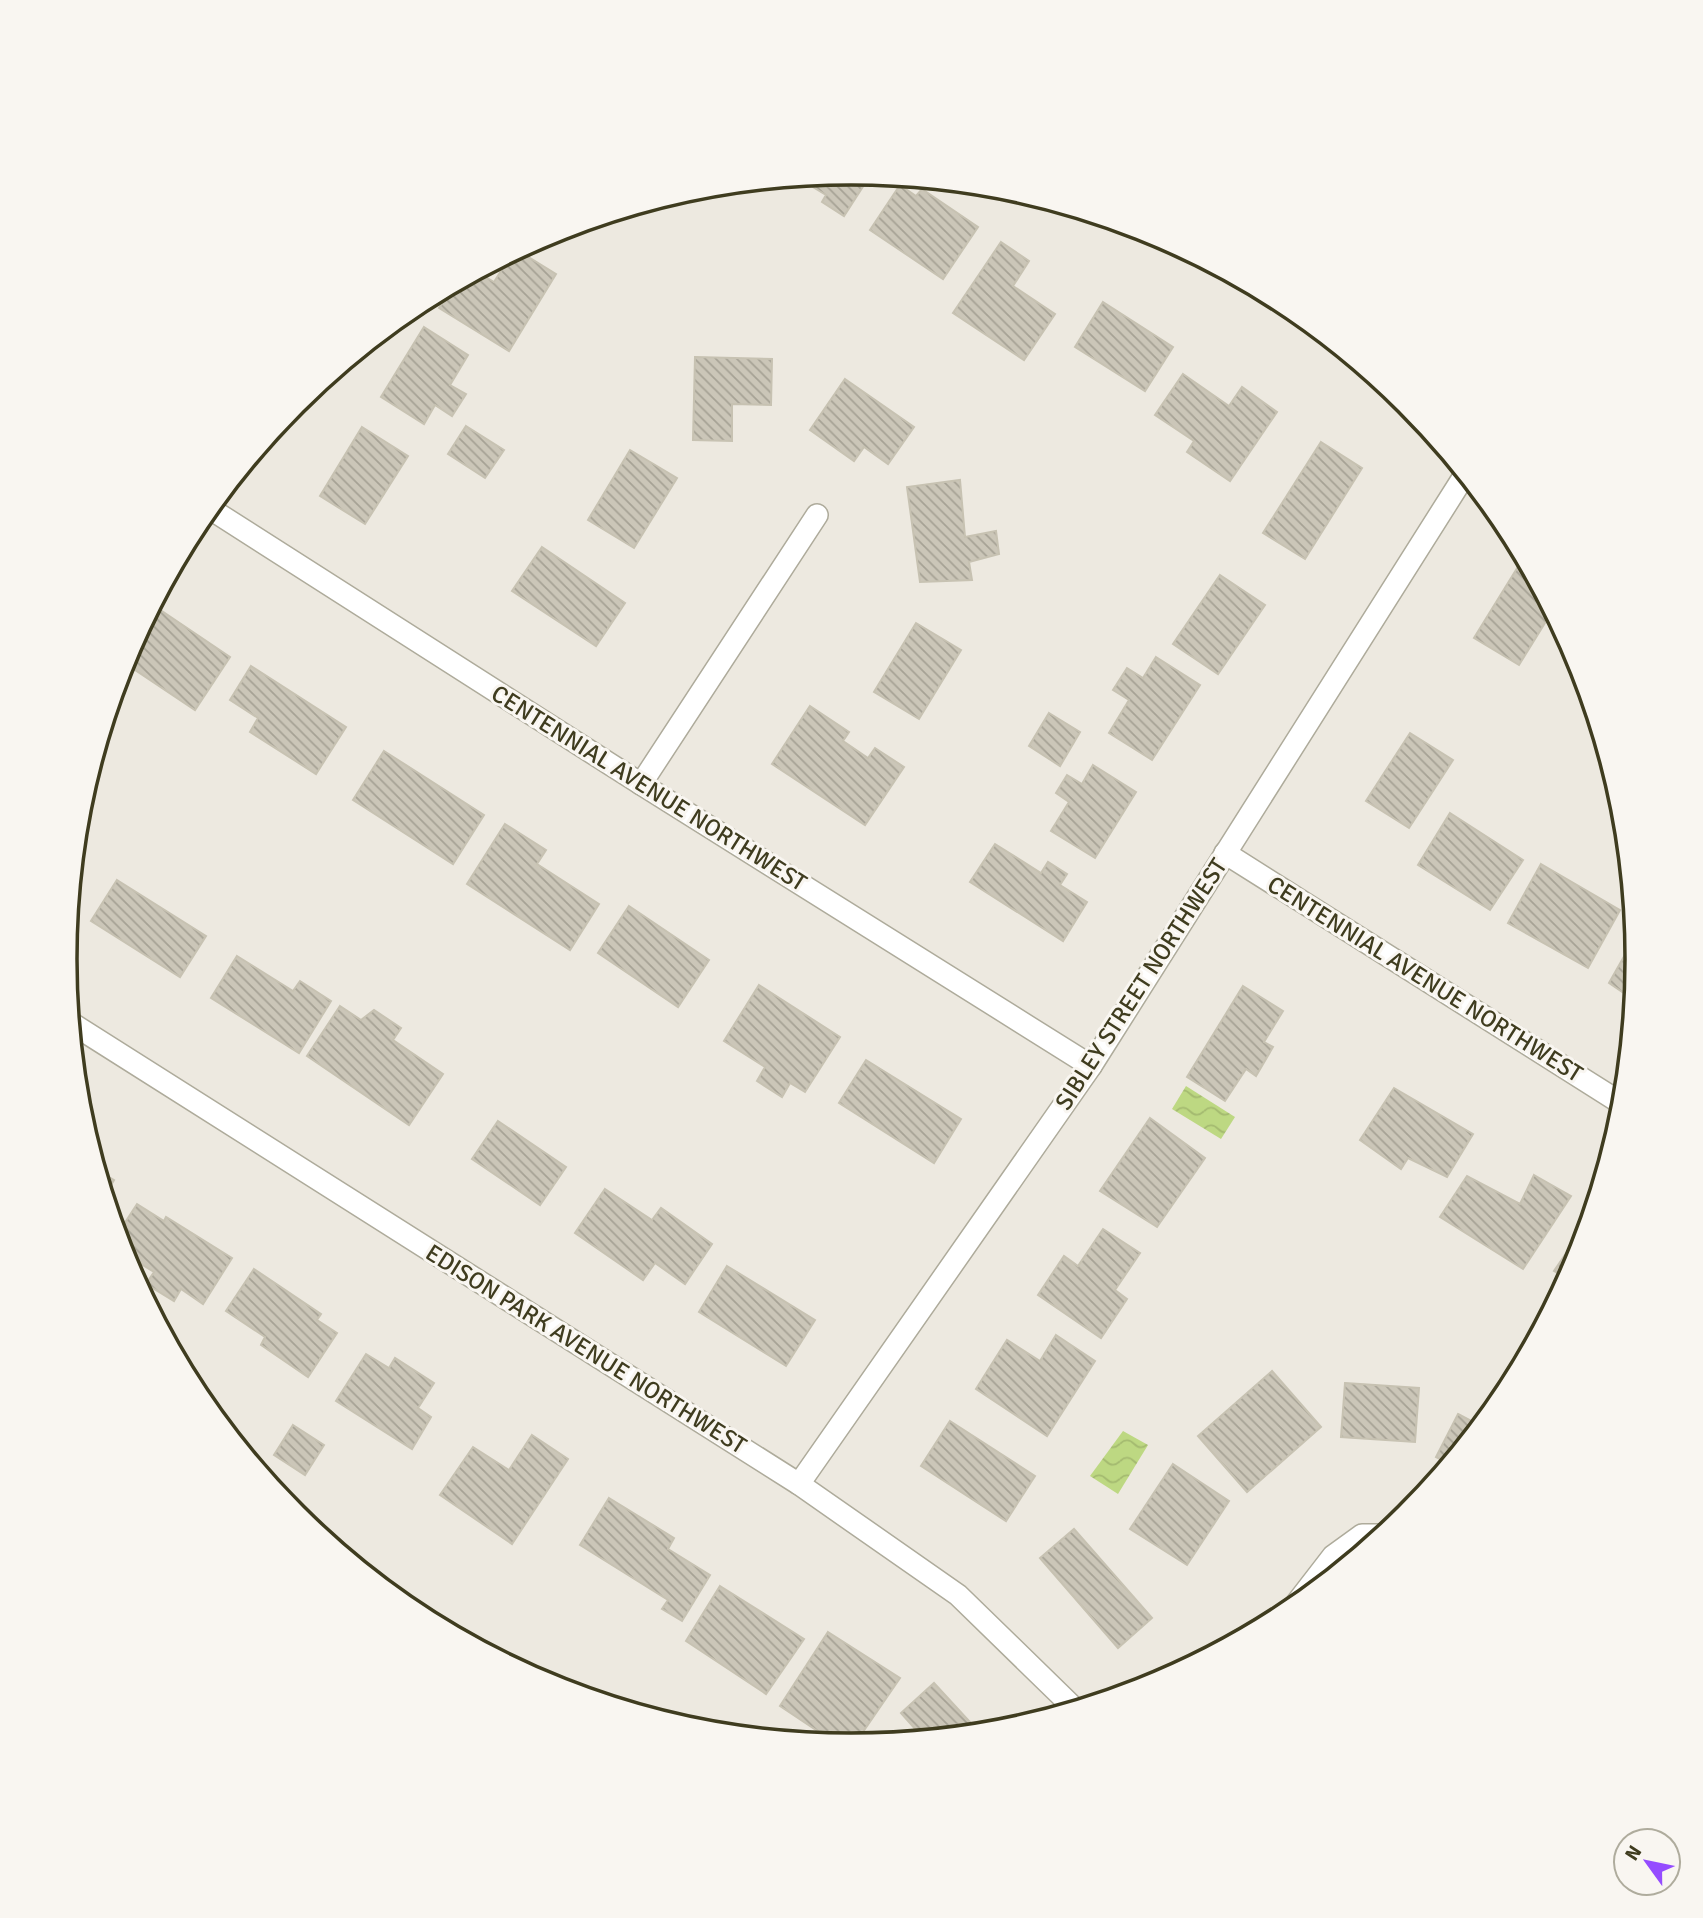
<svg xmlns="http://www.w3.org/2000/svg" width="1703" height="1918" font-family="Signika,sans-serif">
<style>
.water{fill:url(#water-waves)}
.building{fill:url(#building-back-hatch);stroke:#c7c2b2;stroke-width:2}
.lines{fill:none;stroke-linecap:round;stroke-linejoin:round}
.minor-casing{stroke:#aeab9b;stroke-width:24}
.minor{stroke:#fff;stroke-width:21}
.labels{text-anchor:middle;stroke-width:6;stroke-linejoin:round;paint-order:stroke}
.street-label{font-size:24px;fill:#3f3c1f;stroke:#f9f6f1}
.rim{fill:none;stroke:#3f3c1f;stroke-width:3.5}
</style>
<defs>
<pattern id="water-waves" width="16" height="10" patternUnits="userSpaceOnUse" patternTransform="scale(1.75)"><rect width="16" height="10" fill="#bdd882"/><path d="M0 5q4-4 8 0t8 0" fill="none" stroke="#a4ba70"/></pattern>
<pattern id="building-back-hatch" width="6" height="6" patternUnits="userSpaceOnUse" patternTransform="scale(1.75)"><rect width="6" height="6" fill="#cbc6b8"/><path d="M-1 5l2 2M0 0l6 6M5-1l2 2" fill="none" stroke="#a6a295"/></pattern>
</defs>
<rect width="100%" height="100%" fill="#ede9e0"/>
<g class="water">
<polygon points="1186,1086 1235,1117 1221,1139 1172,1109"/>
<polygon points="1123,1431 1148,1445 1118,1494 1090,1476"/>
</g>
<g class="building">
<polygon points="852,172 871,174 844,216 822,202 826,195 798,178"/>
<polygon points="900,185 916,196 922,189 978,227 943,279 870,230"/>
<polygon points="1001,242 1029,261 1013,286 1055,314 1024,360 953,313"/>
<polygon points="517,250 556,274 509,351 439,308 454,284 477,272 494,282 513,252"/>
<polygon points="1103,302 1173,347 1145,391 1075,347"/>
<polygon points="424,327 468,355 450,385 466,394 452,416 435,405 424,424 381,397"/>
<polygon points="695,357 772,359 771,405 732,404 732,441 693,440"/>
<polygon points="1183,374 1229,406 1242,387 1277,412 1230,481 1187,452 1194,441 1155,415"/>
<polygon points="845,379 914,427 888,464 864,447 854,461 810,430"/>
<polygon points="466,426 504,450 485,478 448,454"/>
<polygon points="362,427 408,456 365,524 320,496"/>
<polygon points="1321,442 1362,468 1305,559 1263,533"/>
<polygon points="630,450 677,478 634,548 588,520"/>
<polygon points="960,480 965,537 996,531 999,554 969,562 972,580 920,582 907,487"/>
<polygon points="542,547 625,603 596,646 512,591"/>
<polygon points="1524,557 1553,610 1519,665 1474,638"/>
<polygon points="1220,575 1265,605 1218,674 1173,644"/>
<polygon points="153,605 230,657 195,710 129,666 121,679 119,678 125,658"/>
<polygon points="916,623 961,650 919,719 874,692"/>
<polygon points="1156,657 1200,685 1152,760 1109,733 1129,700 1113,690 1127,668 1143,678"/>
<polygon points="251,666 346,727 316,774 250,732 258,718 230,700"/>
<polygon points="810,706 849,732 843,741 868,758 875,748 904,767 865,825 772,764"/>
<polygon points="1049,713 1080,732 1060,766 1029,746"/>
<polygon points="1410,733 1453,760 1409,828 1366,801"/>
<polygon points="384,751 484,815 453,864 353,800"/>
<polygon points="1093,765 1136,792 1095,858 1051,831 1069,802 1056,793 1067,775 1082,784"/>
<polygon points="1450,813 1523,860 1490,910 1418,865"/>
<polygon points="505,824 546,850 537,864 599,904 570,950 467,884"/>
<polygon points="995,844 1041,873 1048,862 1067,874 1060,885 1087,902 1063,941 970,882"/>
<polygon points="1541,864 1620,910 1588,968 1508,923"/>
<polygon points="117,880 206,936 180,977 91,921"/>
<polygon points="629,906 709,960 678,1007 598,953"/>
<polygon points="1635,937 1638,959 1634,1000 1609,983"/>
<polygon points="237,956 293,991 300,981 331,1001 299,1053 211,998"/>
<polygon points="759,985 840,1037 805,1092 790,1083 782,1097 757,1081 765,1067 724,1041"/>
<polygon points="1243,986 1283,1011 1264,1042 1273,1047 1256,1076 1246,1069 1225,1101 1187,1077"/>
<polygon points="340,1006 361,1020 374,1010 401,1028 393,1040 443,1074 409,1125 307,1056"/>
<polygon points="866,1060 961,1119 934,1163 839,1103"/>
<polygon points="1394,1088 1473,1134 1447,1177 1408,1158 1401,1169 1360,1140"/>
<polygon points="1150,1118 1205,1158 1157,1227 1100,1191"/>
<polygon points="498,1121 566,1167 540,1205 472,1159"/>
<polygon points="97,1170 114,1180 105,1195"/>
<polygon points="1534,1175 1571,1196 1523,1269 1440,1217 1467,1176 1520,1204"/>
<polygon points="605,1189 652,1220 661,1208 712,1244 685,1284 655,1263 643,1280 575,1233"/>
<polygon points="137,1204 164,1221 166,1217 232,1258 203,1304 181,1289 174,1301 146,1284 154,1272 122,1252 117,1235"/>
<polygon points="1591,1217 1578,1260 1568,1279 1554,1271"/>
<polygon points="1103,1229 1140,1253 1115,1290 1127,1299 1101,1338 1038,1295 1064,1256 1078,1266"/>
<polygon points="727,1266 815,1320 786,1366 699,1312"/>
<polygon points="254,1269 321,1314 317,1320 337,1333 308,1377 261,1345 265,1337 226,1311"/>
<polygon points="1056,1335 1095,1361 1047,1436 976,1389 1007,1340 1040,1361"/>
<polygon points="366,1354 389,1368 395,1358 434,1383 418,1408 431,1417 412,1449 336,1401"/>
<polygon points="1272,1371 1321,1427 1247,1492 1198,1436"/>
<polygon points="1345,1383 1419,1388 1415,1442 1341,1437"/>
<polygon points="1458,1414 1481,1426 1450,1464 1436,1457"/>
<polygon points="950,1421 1035,1476 1006,1521 921,1466"/>
<polygon points="293,1425 324,1445 305,1475 274,1455"/>
<polygon points="532,1435 568,1459 512,1544 440,1495 473,1447 509,1470"/>
<polygon points="1173,1464 1229,1501 1187,1565 1130,1529"/>
<polygon points="609,1498 674,1538 668,1549 710,1575 682,1621 662,1609 668,1600 580,1545"/>
<polygon points="1074,1529 1152,1618 1118,1648 1040,1558"/>
<polygon points="720,1586 804,1639 766,1694 686,1641"/>
<polygon points="828,1632 900,1678 854,1745 837,1744 780,1706"/>
<polygon points="934,1683 980,1733 924,1739 901,1713"/>
</g>
<g class="lines">
<defs>
<g id="minor">
<polyline points="209,508 641,784 1091,1066"/>
<polyline points="641,784 817,515"/>
<polyline points="1225,853 1624,1105"/>
<polyline points="71,1023 799,1484 958,1595 1075,1709"/>
<polyline points="799,1484 1091,1066 1466,473"/>
<polyline points="1289,1613 1333,1556 1362,1535 1383,1535"/>
</g>
</defs>
<use href="#minor" class="minor-casing"/>
<use href="#minor" class="minor"/>
</g>
<g class="labels">
<g class="street-label">
<text transform="translate(649 788) rotate(32)" y="8">CENTENNIAL AVENUE NORTHWEST</text>
<text transform="translate(1425 979) rotate(32)" y="8">CENTENNIAL AVENUE NORTHWEST</text>
<text transform="translate(1141 984) rotate(-57)" y="8">SIBLEY STREET NORTHWEST</text>
<text transform="translate(586 1349) rotate(32)" y="8">EDISON PARK AVENUE NORTHWEST</text>
</g>
</g>
<path d="M0 0H1703V1918H0ZM77 959a774 774 0 1 1 1548 0a774 774 0 1 1-1548 0Z" fill="#f9f6f1" fill-rule="evenodd"/>
<path class="rim" d="M77 959a774 774 0 1 1 1548 0a774 774 0 1 1-1548 0Z"/>
<g transform="translate(1647 1862) rotate(303)"><circle r="33" fill="#f9f6f1" stroke="#afac9d" stroke-width="2"/>
<path d="M0-5L12 26L0 18L-12 26Z" fill="#954cff"/>
<text y="-10" font-size="19" font-weight="bold" text-anchor="middle" fill="#3f3c1f">N</text>
</g>
</svg>
